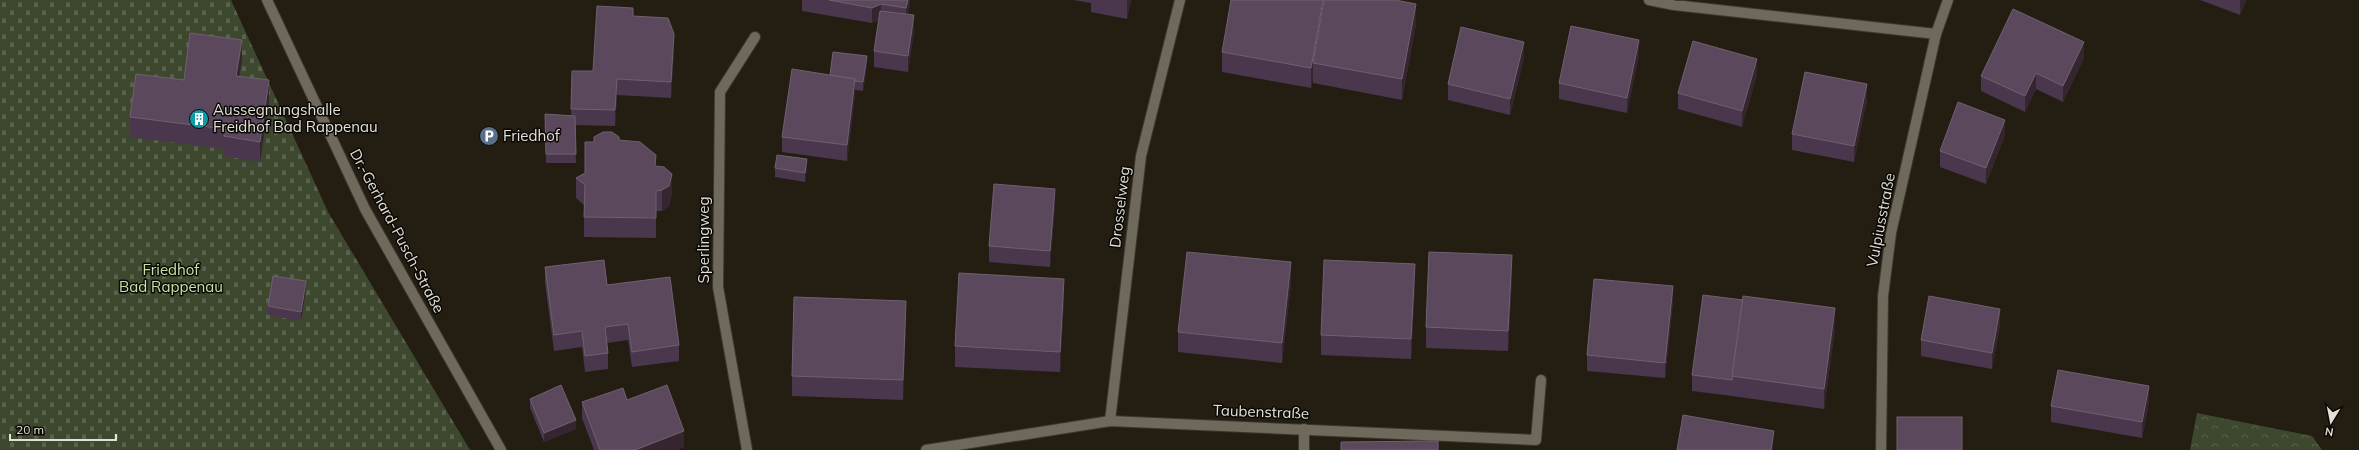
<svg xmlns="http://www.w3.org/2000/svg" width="2359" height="450" font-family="Mulish,sans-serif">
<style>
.cemetery{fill:url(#cemetery-stones)}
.park{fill:url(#park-crowns)}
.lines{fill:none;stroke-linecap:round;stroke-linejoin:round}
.street-casing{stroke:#3c3830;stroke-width:12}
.street{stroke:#6f695b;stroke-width:10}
.wall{fill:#4a364d}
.shaded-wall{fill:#34252f}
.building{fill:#5b485c;stroke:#706070}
.labels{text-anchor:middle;stroke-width:3;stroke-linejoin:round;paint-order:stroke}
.poi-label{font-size:15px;fill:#e3e0d8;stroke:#0b0905;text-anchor:start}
.street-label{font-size:15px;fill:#e3e0d8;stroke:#0b0905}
.park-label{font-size:15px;fill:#c8e2a5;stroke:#0b0905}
</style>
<defs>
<pattern id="cemetery-stones" width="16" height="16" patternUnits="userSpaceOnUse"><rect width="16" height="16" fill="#3d482f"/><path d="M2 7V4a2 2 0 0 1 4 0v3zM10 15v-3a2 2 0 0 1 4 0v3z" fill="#59624c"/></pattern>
<pattern id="park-crowns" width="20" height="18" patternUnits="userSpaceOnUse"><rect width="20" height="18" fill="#3d482f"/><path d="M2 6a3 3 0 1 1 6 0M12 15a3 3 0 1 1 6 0" fill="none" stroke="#59624c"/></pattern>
</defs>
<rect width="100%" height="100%" fill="#241e12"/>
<polygon class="cemetery" points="0,0 231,0 328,212 470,450 0,450"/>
<polygon class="park" points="2197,413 2312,436 2322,450 2190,450"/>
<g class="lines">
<defs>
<g id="street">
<polyline points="267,0 365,209 501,450"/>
<polyline points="1649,0 1674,5 1936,34"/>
<polyline points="1110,421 1141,156 1180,0"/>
<polyline points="747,450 718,287 720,92 755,37"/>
<polyline points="926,450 1110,421 1536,440 1541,380"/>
<polyline points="1304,450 1304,429"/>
<polyline points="1881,450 1883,296 1891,233 1936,34 1948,0"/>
</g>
</defs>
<use href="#street" class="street-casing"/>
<use href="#street" class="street"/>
</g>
<g class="wall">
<polygon points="802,0 910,0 908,15 914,31 908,72 874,67 874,51 879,20 872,23 802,11"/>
<polygon points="1073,0 1131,0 1127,19 1091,12 1091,3"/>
<polygon points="2200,0 2246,0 2240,15"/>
<polygon points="633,16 674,50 671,98 617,95 615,126 575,125 576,163 546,163 545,123 571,116 572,71 593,71"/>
<polygon points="1416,24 1402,100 1313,83 1313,77 1311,88 1222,72 1222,52"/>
<polygon points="1639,55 1627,113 1559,99 1559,83"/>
<polygon points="1524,58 1510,115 1448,100 1448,84"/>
<polygon points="2084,58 2063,102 2036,89 2025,112 1981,91 1981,76"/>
<polygon points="242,60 239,76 269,101 260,162 224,156 224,149 130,137 130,117 184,80"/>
<polygon points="867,65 863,91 855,90 855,95 847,161 782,152 782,137 830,75"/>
<polygon points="1757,74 1742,127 1678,109 1678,93"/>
<polygon points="1867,100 1854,162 1792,150 1792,134"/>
<polygon points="2005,135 1986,184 1940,167 1940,151"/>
<polygon points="619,140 656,167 672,194 669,206 662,211 656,211 656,238 584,237 584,205 576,198 576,178 585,173"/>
<polygon points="775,168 807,168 805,182 775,177"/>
<polygon points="1055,205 1050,267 989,262 989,246"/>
<polygon points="545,267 607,285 679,345 679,361 632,367 628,340 607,343 608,353 608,369 585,372 582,347 554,351 545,283"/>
<polygon points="1512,276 1508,351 1426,348 1426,327"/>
<polygon points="1291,283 1282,363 1178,352 1178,332"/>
<polygon points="1415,284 1411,359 1321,355 1321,335"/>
<polygon points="306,290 301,321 268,315 268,306"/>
<polygon points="1064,299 1060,372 955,367 955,346"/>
<polygon points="1673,302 1665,378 1587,371 1587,355"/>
<polygon points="906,321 903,400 792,396 792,376"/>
<polygon points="2000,325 1992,369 1921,356 1921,340"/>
<polygon points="1835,329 1824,409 1732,396 1732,393 1732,396 1692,391 1692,375"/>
<polygon points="530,399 576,429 544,442 530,408"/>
<polygon points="627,400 684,447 677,450 594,450 582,418 582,402"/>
<polygon points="2149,402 2142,438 2051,422 2051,406"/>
</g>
<g class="shaded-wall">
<polygon points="908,0 910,0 910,4 906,24 906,8"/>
<polygon points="1127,0 1131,0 1127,19"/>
<polygon points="1323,0 1313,63 1313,77 1311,88 1311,68"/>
<polygon points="2240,0 2246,0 2240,15"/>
<polygon points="881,4 881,19 872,23 872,8"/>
<polygon points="1416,4 1416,24 1402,100 1402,79"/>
<polygon points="914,15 914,31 908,72 908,56"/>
<polygon points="674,34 674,50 671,98 671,82"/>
<polygon points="242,40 242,60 236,96 236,76"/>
<polygon points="1639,40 1639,55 1627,113 1627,98"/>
<polygon points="1524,42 1524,58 1510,115 1510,99"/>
<polygon points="2084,42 2084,58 2063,102 2063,86"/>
<polygon points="867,56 867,65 863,91 863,82"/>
<polygon points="1757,59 1757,74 1742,127 1742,111"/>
<polygon points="2036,73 2036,89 2025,112 2025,96"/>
<polygon points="617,79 617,95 615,126 615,110"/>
<polygon points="855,79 855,95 847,161 847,145"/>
<polygon points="269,80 269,101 260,162 260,142"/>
<polygon points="1867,84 1867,100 1854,162 1854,146"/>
<polygon points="2005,120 2005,135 1986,184 1986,168"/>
<polygon points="807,159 807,168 805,182 805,173"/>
<polygon points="672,174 672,194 669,206 662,211 662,190"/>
<polygon points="1055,189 1055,205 1050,267 1050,251"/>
<polygon points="1512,255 1512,276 1508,351 1508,331"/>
<polygon points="1291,262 1291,283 1282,363 1282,343"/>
<polygon points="1415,264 1415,284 1411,359 1411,339"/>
<polygon points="1064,279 1064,299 1060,372 1060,352"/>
<polygon points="306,281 306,290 301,321 301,312"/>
<polygon points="1673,286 1673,302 1665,378 1665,363"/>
<polygon points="906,301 906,321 903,400 903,380"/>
<polygon points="1835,308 1835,329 1824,409 1824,389"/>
<polygon points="2000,309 2000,325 1992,369 1992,353"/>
<polygon points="2149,386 2149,402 2142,438 2142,422"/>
<polygon points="576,420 576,429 544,442 544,433"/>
<polygon points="684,431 684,447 677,450 635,450"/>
<polygon points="1774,431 1773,450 1771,450"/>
</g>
<g class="building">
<polygon points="829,0 908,0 906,8 881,4 872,8"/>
<polygon points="1231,0 1323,0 1311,68 1222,52"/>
<polygon points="1324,0 1395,0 1416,4 1402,79 1313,63"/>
<polygon points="597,6 633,8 633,16 668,18 674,34 671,82 617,79 615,110 571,109 572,71 593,71"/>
<polygon points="2013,9 2084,42 2063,86 2036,73 2025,96 1981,76"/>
<polygon points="880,11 914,15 908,56 874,51"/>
<polygon points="1571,26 1639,40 1627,98 1559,83"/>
<polygon points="1461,27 1524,42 1510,99 1448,84"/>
<polygon points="190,33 242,40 236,76 269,80 260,142 224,136 225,129 130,117 136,74 184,80"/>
<polygon points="1693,41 1757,59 1742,111 1678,93"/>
<polygon points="833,52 867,56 863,82 855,81 855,79 830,75"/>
<polygon points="792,69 855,79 847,145 782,137"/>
<polygon points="1805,72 1867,84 1854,146 1792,134"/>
<polygon points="1958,102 2005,120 1986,168 1940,151"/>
<polygon points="545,114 575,116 576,154 546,154"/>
<polygon points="603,132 612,132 619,137 619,140 640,142 656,155 655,166 664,167 672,174 669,186 662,190 656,191 656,218 584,217 585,185 576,178 585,173 585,142 594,142 594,137"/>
<polygon points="777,155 807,159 805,173 775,168"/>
<polygon points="994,184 1055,189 1050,251 989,246"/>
<polygon points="1187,252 1291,262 1282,343 1178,332"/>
<polygon points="1429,252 1512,255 1508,331 1426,327"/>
<polygon points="604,260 607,285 670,277 679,345 632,352 628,324 605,327 608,353 585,356 582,331 554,335 545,267"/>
<polygon points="1324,260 1415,264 1411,339 1321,335"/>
<polygon points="959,273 1064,279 1060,352 955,346"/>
<polygon points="273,276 306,281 301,312 268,306"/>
<polygon points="1594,279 1673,286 1665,363 1587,355"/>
<polygon points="1703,295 1743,300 1732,380 1692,375"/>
<polygon points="1743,296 1835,308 1824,389 1732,376"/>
<polygon points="1929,296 2000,309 1992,353 1921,340"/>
<polygon points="794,297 906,301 903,380 792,376"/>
<polygon points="2058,370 2149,386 2142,422 2051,406"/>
<polygon points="561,385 576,420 544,433 530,399"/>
<polygon points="667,385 684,431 635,450 600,450 582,402 623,388 627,400"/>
<polygon points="1683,415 1774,431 1771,450 1677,450"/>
<rect x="1897" y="417" width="65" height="33"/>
<polygon points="1438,441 1438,450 1341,450 1341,442"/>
</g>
<defs>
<symbol id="building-disc" viewBox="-11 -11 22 22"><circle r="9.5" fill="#0f9aa8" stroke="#0b0905"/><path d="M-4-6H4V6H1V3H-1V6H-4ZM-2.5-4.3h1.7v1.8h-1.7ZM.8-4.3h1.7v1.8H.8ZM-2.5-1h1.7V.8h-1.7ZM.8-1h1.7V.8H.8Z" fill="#fff"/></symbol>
<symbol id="parking-disc" viewBox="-11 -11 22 22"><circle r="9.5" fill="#5c6f8a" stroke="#0b0905"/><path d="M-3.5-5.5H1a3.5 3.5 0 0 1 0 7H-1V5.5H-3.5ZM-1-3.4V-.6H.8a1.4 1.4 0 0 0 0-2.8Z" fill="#fff"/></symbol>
</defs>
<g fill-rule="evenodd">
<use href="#building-disc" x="188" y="108" width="22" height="22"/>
<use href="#parking-disc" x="478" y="125" width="22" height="22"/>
</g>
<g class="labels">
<g class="poi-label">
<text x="213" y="115">Aussegnungshalle<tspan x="213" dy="17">Freidhof Bad Rappenau</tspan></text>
<text x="503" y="141">Friedhof</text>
</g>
<g class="street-label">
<text transform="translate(1120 207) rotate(-83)" y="5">Drosselweg</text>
<text transform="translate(1881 220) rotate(-79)" y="5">Vulpiusstraße</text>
<text transform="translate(397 231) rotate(62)" y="5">Dr.-Gerhard-Pusch-Straße</text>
<text transform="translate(704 240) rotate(-90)" y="5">Sperlingweg</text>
<text transform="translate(1261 412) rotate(2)" y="5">Taubenstraße</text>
</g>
<g class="park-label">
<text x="171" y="275">Friedhof<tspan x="171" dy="17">Bad Rappenau</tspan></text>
</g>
</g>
<g transform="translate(2331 422) rotate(190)" stroke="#0b0905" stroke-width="3" paint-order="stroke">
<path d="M0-3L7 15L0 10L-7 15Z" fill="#e3e0d8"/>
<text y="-6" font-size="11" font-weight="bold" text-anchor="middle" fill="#e3e0d8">N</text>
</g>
<path d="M10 434v6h106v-6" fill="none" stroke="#e3e0d8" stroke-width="2"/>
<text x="16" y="434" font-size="12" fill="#e3e0d8" stroke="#0b0905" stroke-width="3" paint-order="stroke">20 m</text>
</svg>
